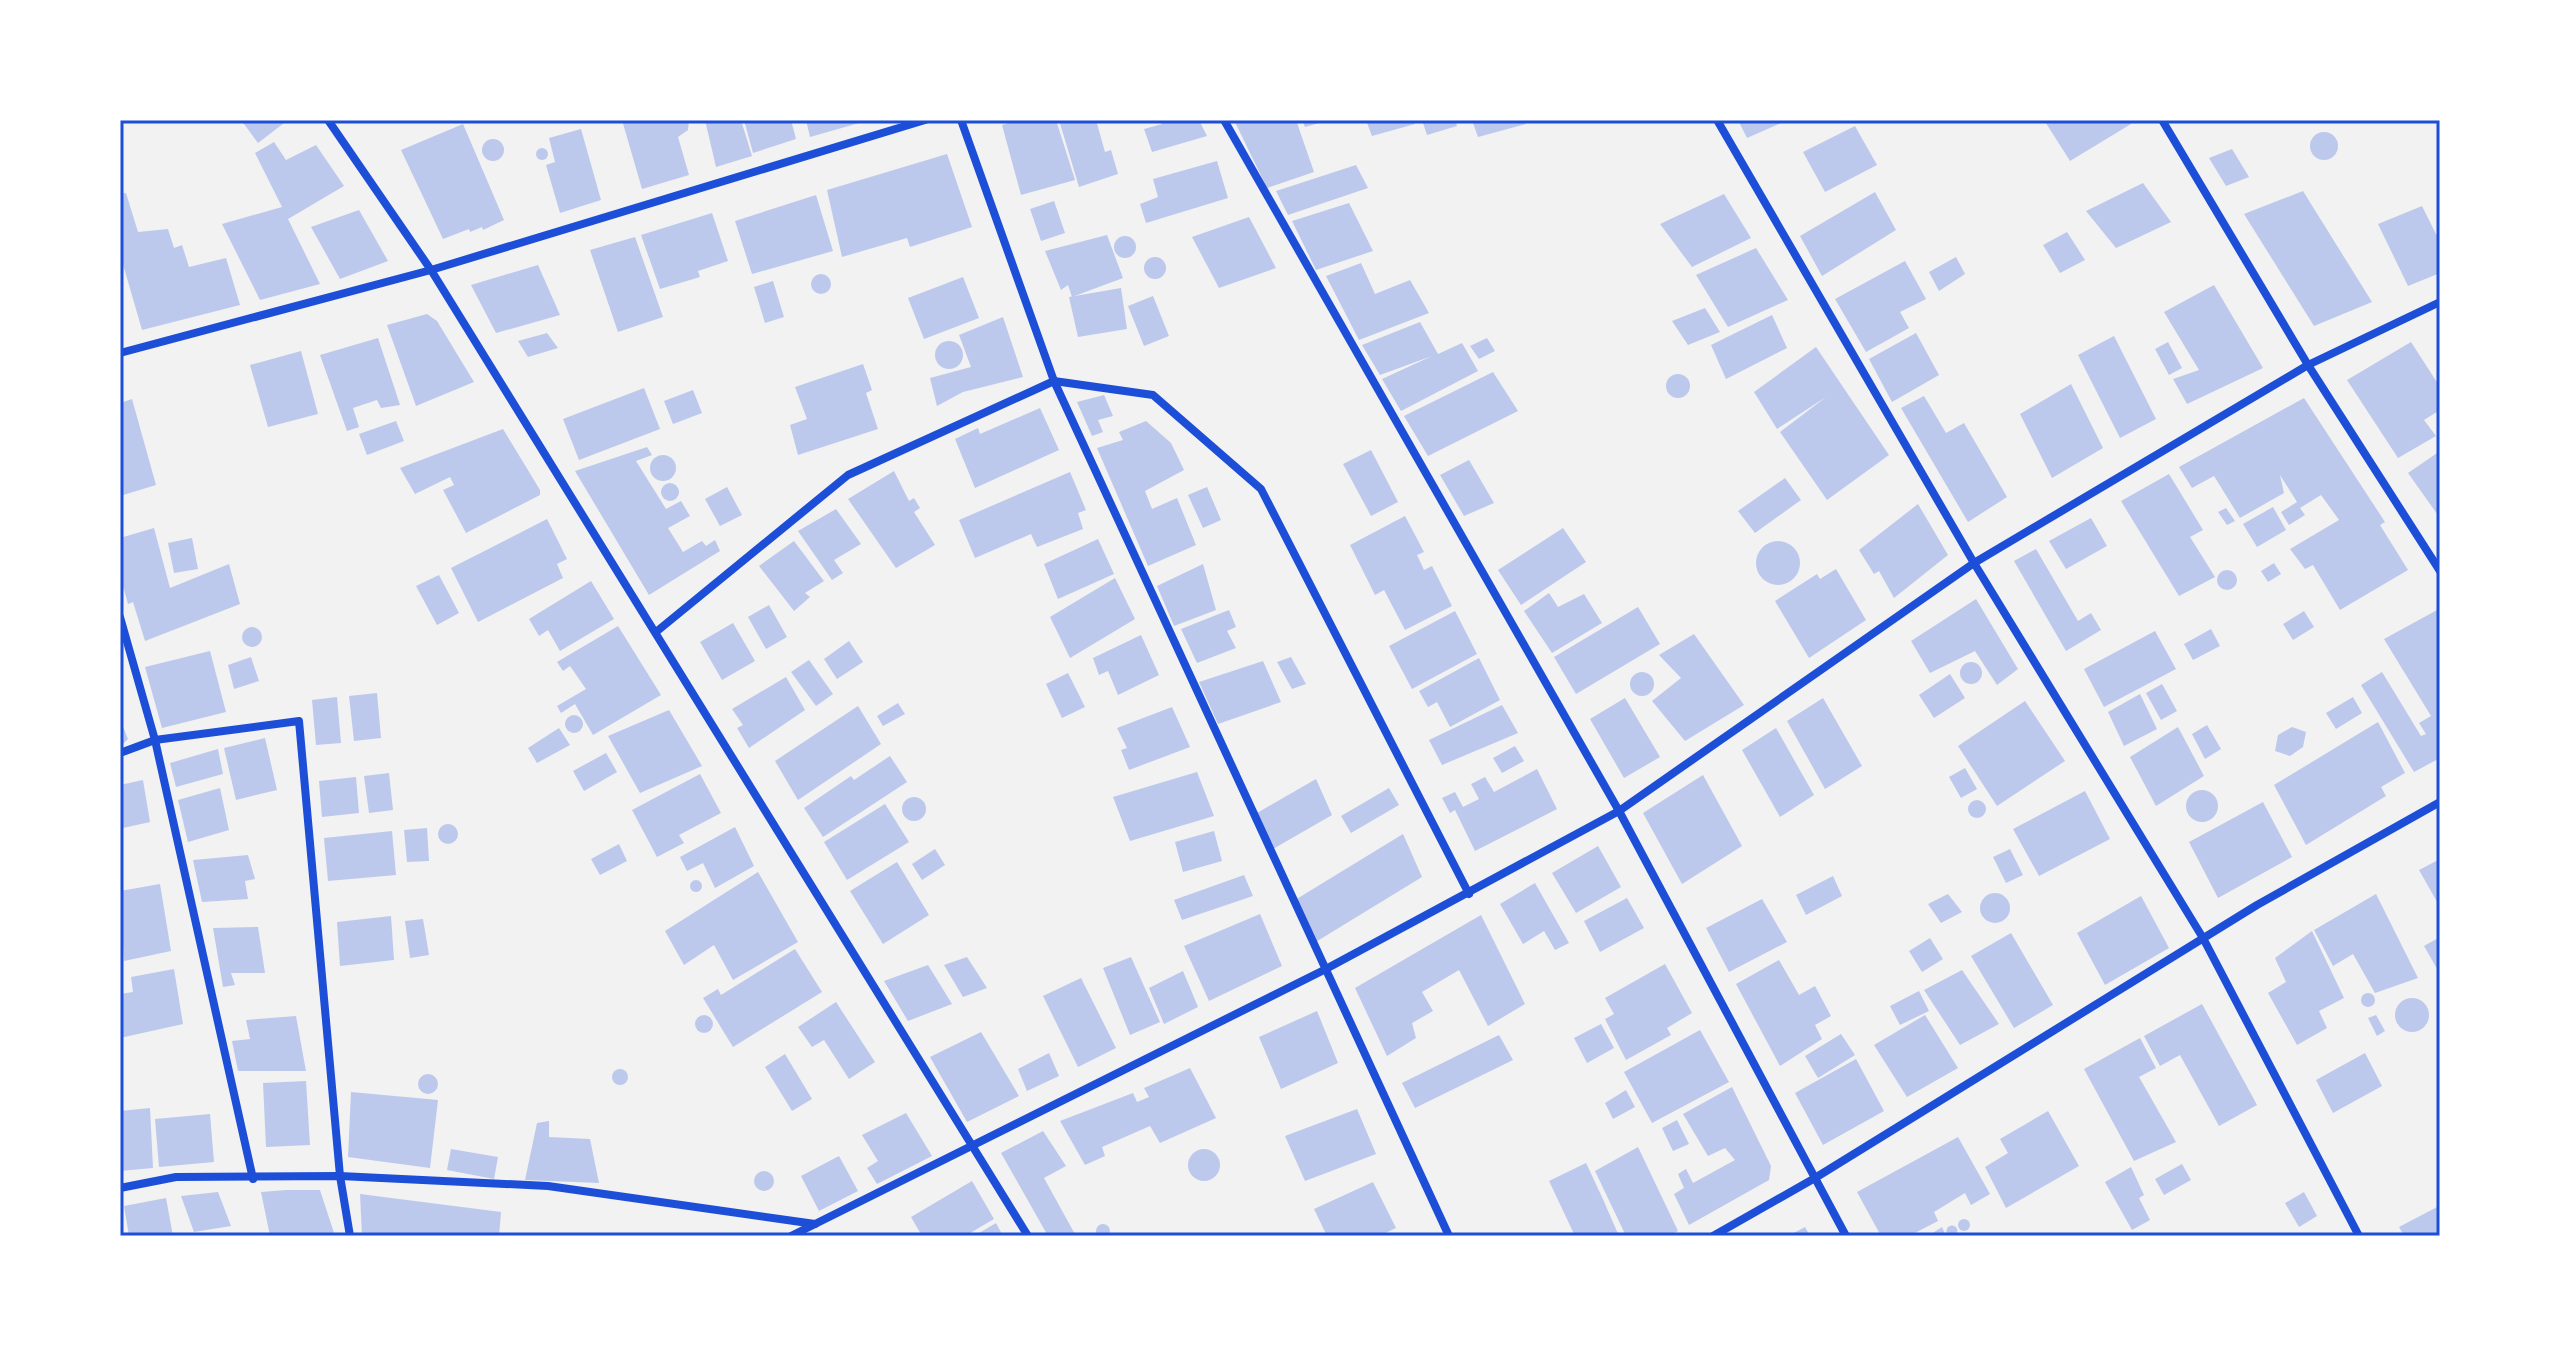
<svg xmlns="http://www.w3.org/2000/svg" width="2560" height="1356" font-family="'Golos Text',sans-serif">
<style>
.building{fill:#bdc9ec}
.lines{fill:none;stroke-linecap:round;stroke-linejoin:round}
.minor{stroke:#1d4ed8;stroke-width:8}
.neatline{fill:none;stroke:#1d4ed8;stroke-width:3}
</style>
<rect width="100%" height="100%" fill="#f2f2f2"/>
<g class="building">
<polygon points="241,120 288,120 258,143"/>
<polygon points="622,120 689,120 688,130 678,137 689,175 642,189"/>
<polygon points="705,120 741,120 752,156 716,167"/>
<polygon points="744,120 791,120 796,139 753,153"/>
<polygon points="806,120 866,120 866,121 810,137"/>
<polygon points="1020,120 1056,120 1075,180 1021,195 1002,125"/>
<polygon points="1059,120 1096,120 1105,152 1111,150 1118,174 1079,187"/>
<polygon points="1160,120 1199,120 1207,136 1152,152 1144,129 1162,124"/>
<polygon points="1234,120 1296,120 1314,172 1267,188"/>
<polygon points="1302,120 1326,120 1326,121 1305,127"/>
<polygon points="1366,120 1414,120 1415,124 1372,136"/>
<polygon points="1422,120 1455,120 1457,126 1427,135"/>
<polygon points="1472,120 1524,120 1526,124 1478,137"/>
<polygon points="1738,120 1788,120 1747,138"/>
<polygon points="2044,120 2129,120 2131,124 2070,161"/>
<polygon points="463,124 504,220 483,230 482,227 470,232 469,229 443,239 401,150"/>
<polygon points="1855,126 1877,165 1825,192 1803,152"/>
<polygon points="581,129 601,200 560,213 546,165 555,162 549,138"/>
<circle cx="2324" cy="146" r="14"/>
<circle cx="493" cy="150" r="11"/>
<polygon points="274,142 286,160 316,145 344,186 288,219 320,284 260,300 222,224 282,207 255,153"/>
<circle cx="542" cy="154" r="6"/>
<polygon points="2232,149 2249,177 2226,186 2209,158"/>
<polygon points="947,154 972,227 910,247 907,238 842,257 827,190"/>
<polygon points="1217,161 1228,198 1146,223 1140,204 1158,197 1153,179"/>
<polygon points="1356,165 1368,188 1288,215 1276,191"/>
<polygon points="2143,183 2171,222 2116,248 2086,211"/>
<polygon points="2303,191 2372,302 2314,326 2244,214"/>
<polygon points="1875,192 1896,230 1822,276 1800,236"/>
<polygon points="126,193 138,232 168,229 174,248 182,245 189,267 226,258 240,305 142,330 120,254 120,194"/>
<polygon points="1724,194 1751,238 1692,267 1660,224"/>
<polygon points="816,195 833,251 752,274 735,221"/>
<polygon points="1054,201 1065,233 1041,241 1030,209"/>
<polygon points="1349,203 1373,251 1316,270 1292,221"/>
<polygon points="2422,206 2440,242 2440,273 2408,286 2378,224"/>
<polygon points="359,210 388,261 340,279 311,227"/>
<polygon points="712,213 728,261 698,271 700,277 660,289 641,235"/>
<polygon points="1249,217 1276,268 1219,288 1192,237"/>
<polygon points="2067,232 2085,260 2060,273 2043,245"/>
<polygon points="1107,235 1123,278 1072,297 1068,285 1061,290 1045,251"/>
<circle cx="1125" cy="247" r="11"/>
<polygon points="635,237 663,317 618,332 590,250"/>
<polygon points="1756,248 1788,300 1728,327 1696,275"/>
<circle cx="1155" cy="268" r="11"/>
<polygon points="1956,257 1965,274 1939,291 1929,272"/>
<polygon points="1905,261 1926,299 1900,312 1909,328 1866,352 1835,299"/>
<polygon points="1361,263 1375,294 1410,280 1429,313 1359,340 1326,276"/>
<polygon points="538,265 560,315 496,333 471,285"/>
<circle cx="821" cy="284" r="10"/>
<polygon points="963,277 979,318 924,339 908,298"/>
<polygon points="773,281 784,317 765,323 754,287"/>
<polygon points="2214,285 2263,368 2187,404 2173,379 2199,370 2164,312"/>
<polygon points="1121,288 1127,329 1078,337 1069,297"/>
<polygon points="1153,296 1169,336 1144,346 1128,306"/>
<polygon points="1705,308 1720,332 1688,345 1672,321"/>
<polygon points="427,314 437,321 474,382 416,406 387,325"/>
<polygon points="1772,315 1787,348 1726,379 1711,345"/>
<polygon points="1003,317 1023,377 963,392 937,406 930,378 971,367 959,335"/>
<polygon points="1420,322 1438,354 1462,343 1478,371 1401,411 1382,379 1432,356 1380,375 1362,345"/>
<polygon points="547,333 558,348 528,357 518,341"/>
<polygon points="1916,333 1939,375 1892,402 1869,359"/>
<polygon points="2114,336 2156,419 2120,438 2078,355"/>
<polygon points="378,338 400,405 381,408 377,400 353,408 359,427 347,431 320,355"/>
<polygon points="1487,338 1495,351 1479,359 1470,346"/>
<circle cx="949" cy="355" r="14"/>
<polygon points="2168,342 2182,368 2169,375 2155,349"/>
<polygon points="2411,342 2440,387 2440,410 2424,420 2436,436 2398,458 2347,380"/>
<polygon points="1816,347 1889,455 1827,500 1780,432 1826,397 1777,429 1754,392"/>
<polygon points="301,351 318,414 268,427 250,365"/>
<polygon points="863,364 872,390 866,393 878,429 798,455 790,425 807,419 795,387"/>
<polygon points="1493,372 1518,411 1428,456 1404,416"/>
<circle cx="1678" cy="386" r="12"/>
<polygon points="2071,384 2103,448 2052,478 2020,414"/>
<polygon points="644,388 660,429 579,460 563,419"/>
<polygon points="693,390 702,413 673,424 664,401"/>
<polygon points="1104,395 1113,416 1098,420 1103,432 1092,436 1077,402"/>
<polygon points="1924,396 1946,433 1964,423 2007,497 1968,522 1901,408"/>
<polygon points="2304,398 2385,522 2380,525 2408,570 2340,610 2313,565 2305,569 2290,549 2339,520 2321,495 2300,508 2305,515 2289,525 2281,512 2297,502 2280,475 2284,493 2240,518 2214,476 2192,488 2179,467"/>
<polygon points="132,399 156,485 120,496 120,403"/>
<polygon points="1040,408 1059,450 975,488 955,439 978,428 980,434"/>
<polygon points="396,421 404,441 367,455 359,434"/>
<polygon points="1146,421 1171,443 1184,470 1145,491 1152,509 1177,498 1196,545 1148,566 1097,448 1123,440 1119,432"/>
<polygon points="503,429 540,490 540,495 466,533 443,490 454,485 450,477 415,494 400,468"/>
<polygon points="647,447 652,455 636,461 666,509 681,501 690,516 668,528 683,552 702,541 706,546 715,540 720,551 649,595 575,471"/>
<polygon points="1371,450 1398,502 1371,516 1343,464"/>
<polygon points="2440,451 2440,518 2408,473"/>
<circle cx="663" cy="468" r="13"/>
<polygon points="1469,460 1494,503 1464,516 1440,475"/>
<polygon points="894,471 909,501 914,498 920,508 914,512 935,545 896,568 848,499"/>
<polygon points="1070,472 1086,510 1078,513 1083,529 1037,547 1031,534 975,558 959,520"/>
<polygon points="2169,474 2203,530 2190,537 2215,577 2179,596 2121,501"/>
<polygon points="1785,478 1801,500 1755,533 1738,511"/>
<circle cx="670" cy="492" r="9"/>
<polygon points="727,487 742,515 720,526 705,499"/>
<polygon points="1207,487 1221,520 1203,528 1188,495"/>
<polygon points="1918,504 1948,555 1894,598 1879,571 1874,574 1859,550"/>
<polygon points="2273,507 2286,530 2257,547 2243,524"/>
<polygon points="2226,508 2235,521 2227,525 2218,512"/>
<polygon points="836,509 861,544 834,560 843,573 832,580 798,531"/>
<polygon points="1405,516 1424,552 1417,555 1424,570 1432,566 1452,606 1405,630 1384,590 1375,595 1350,545"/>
<polygon points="2091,518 2107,546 2066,569 2049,541"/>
<polygon points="547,519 567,559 557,564 563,578 478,622 451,568"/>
<polygon points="154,528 170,588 229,564 240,604 145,641 133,602 128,604 120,575 120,538"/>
<polygon points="1563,528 1586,562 1521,605 1498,570"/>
<polygon points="192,538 198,569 174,573 168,543"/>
<polygon points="1098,539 1114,574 1058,599 1044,564"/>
<polygon points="794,541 824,581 805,593 810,597 794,611 759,566"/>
<circle cx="1778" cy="563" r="22"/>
<polygon points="2036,549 2078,621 2091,613 2101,630 2066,651 2014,561"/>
<polygon points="2274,563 2281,574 2268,582 2261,571"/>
<polygon points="1203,564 1216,610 1174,626 1157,586"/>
<polygon points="1836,569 1866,620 1809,658 1775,601 1817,574 1820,579"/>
<circle cx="2227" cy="580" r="10"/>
<polygon points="439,575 459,613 437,625 416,586"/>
<polygon points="1115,578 1135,619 1070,658 1050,617"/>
<polygon points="591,581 614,619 560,651 548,630 539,636 529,619"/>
<polygon points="1549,593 1558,607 1584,594 1602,623 1552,653 1524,611"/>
<polygon points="1976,599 2018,669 1997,685 1975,651 1930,673 1911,641"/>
<polygon points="769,605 787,637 766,649 748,617"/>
<polygon points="1638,607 1660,644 1576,694 1554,657"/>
<polygon points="2439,609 2440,758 2414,772 2361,685 2382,672 2421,736 2426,734 2419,723 2431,716 2384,639"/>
<polygon points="1229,610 1236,627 1227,631 1236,648 1197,663 1181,629"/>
<polygon points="1455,611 1477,654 1412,689 1389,646"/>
<polygon points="2304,611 2314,627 2293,640 2283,624"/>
<polygon points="733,623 755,661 722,680 700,642"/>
<polygon points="618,626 661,695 593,735 575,704 561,713 557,706 586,689 570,666 563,671 557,662"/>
<circle cx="252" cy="637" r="10"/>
<polygon points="2211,629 2220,646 2193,660 2184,644"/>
<polygon points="2155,631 2176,669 2104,707 2084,669"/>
<polygon points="1694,634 1744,705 1685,741 1652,701 1681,678 1659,655"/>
<polygon points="1141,635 1159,675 1118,695 1108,671 1099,675 1093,658"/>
<polygon points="849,641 863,662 837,679 824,659"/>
<polygon points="210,651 226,712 162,728 145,667"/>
<polygon points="251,657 259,681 234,689 228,665"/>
<polygon points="1291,657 1306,684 1292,689 1277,662"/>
<polygon points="1479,658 1500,700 1450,727 1437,702 1428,707 1419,691"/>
<polygon points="809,660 833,694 816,706 791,672"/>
<polygon points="1263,661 1281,702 1218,724 1199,682"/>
<circle cx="1971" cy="673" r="11"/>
<circle cx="1642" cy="684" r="12"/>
<polygon points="1068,673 1085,707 1062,718 1046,684"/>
<polygon points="1950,674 1965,698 1934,718 1919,695"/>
<polygon points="786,677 805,710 749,748 737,728 743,725 732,709"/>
<polygon points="2162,684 2177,711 2161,720 2146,693"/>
<polygon points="377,693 381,738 354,741 349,696"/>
<polygon points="2140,694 2157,729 2124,746 2108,712"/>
<polygon points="337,697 341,743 316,745 312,700"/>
<polygon points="2353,697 2362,713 2336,729 2326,713"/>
<polygon points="1625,698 1660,757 1624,778 1590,719"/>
<polygon points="1823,698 1862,766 1825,789 1787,721"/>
<polygon points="2025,701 2065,761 1997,806 1958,746"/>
<polygon points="898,703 905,714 883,726 877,716"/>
<polygon points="1502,705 1518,733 1442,765 1429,740"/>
<polygon points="858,706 881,744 798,800 775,761"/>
<polygon points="1172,707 1190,747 1129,770 1121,750 1127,748 1117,728"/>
<polygon points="669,710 702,766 640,793 608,736"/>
<circle cx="574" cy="724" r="9"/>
<polygon points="120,719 128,739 120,747"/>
<polygon points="2378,722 2405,773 2381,787 2386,796 2306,845 2274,785"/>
<polygon points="2207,725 2221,749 2205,759 2192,734"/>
<polygon points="2178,727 2204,776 2156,806 2130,757"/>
<polygon points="2292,727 2306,732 2303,747 2290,756 2275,751 2278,735"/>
<polygon points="559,728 570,745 537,763 528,748"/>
<polygon points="1776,728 1814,795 1780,817 1742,750"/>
<polygon points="265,738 277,790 236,800 224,748"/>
<polygon points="1515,746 1524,761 1502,773 1493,758"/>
<polygon points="218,749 223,774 176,787 170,763"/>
<polygon points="606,753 617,772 584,791 573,771"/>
<polygon points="890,756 907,782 823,837 804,808 851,776 854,780"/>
<polygon points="1965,768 1977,789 1961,798 1949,777"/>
<polygon points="1537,769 1557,809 1475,851 1455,810 1450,813 1442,798 1455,792 1463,807 1479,799 1471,784 1485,777 1494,792"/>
<polygon points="1197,772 1214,816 1130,841 1113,797"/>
<polygon points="389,773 393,810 369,813 364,776"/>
<polygon points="700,774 721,813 679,835 684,843 657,857 632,810"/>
<polygon points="1703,775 1742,846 1682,884 1643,813"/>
<polygon points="356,777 359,813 322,817 319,781"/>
<polygon points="1316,779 1332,815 1273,849 1257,813"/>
<polygon points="143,780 150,822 123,828 120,785"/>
<polygon points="220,788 229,830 188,842 178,800"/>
<polygon points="1389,788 1399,805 1351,833 1341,816"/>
<circle cx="2202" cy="806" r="16"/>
<polygon points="2085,791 2110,839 2039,876 2013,829"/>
<circle cx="914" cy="809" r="12"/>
<circle cx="1977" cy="809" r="9"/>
<polygon points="2263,802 2292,857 2218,898 2189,842"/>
<polygon points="885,804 909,842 847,880 824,842"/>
<circle cx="448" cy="834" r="10"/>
<polygon points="735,827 754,866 715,888 703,863 687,871 680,857"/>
<polygon points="427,828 429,861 407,862 404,830"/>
<polygon points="392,831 396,875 328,881 324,838"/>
<polygon points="1214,831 1222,861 1183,872 1175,842"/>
<polygon points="1403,834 1422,877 1314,943 1295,900"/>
<polygon points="619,844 627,861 600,875 591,859"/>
<polygon points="1598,846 1621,887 1576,913 1552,873"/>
<polygon points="935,849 945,865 922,880 912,864"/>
<polygon points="2010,849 2023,875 2006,883 1993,857"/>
<polygon points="248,855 255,879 245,881 248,899 202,902 193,860"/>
<polygon points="2440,859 2440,907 2419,870"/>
<polygon points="897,862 929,915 883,944 850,891"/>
<polygon points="758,872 798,942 733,980 714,945 684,965 665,931"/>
<polygon points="1244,875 1253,896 1182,920 1174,900"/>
<polygon points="1833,876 1842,896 1806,915 1796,895"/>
<circle cx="696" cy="886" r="6"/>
<polygon points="1535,883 1569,943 1555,950 1544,931 1523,944 1500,904"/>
<polygon points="160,884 171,951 124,961 120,891"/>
<circle cx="1995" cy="908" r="15"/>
<polygon points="1948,894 1962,912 1941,923 1928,904"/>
<polygon points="2376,894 2418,978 2375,993 2353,954 2333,966 2314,930"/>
<polygon points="2141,896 2169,948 2105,985 2077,933"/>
<polygon points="1627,898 1644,928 1600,952 1584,921"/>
<polygon points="1762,899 1787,942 1729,972 1706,928"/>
<polygon points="1260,914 1282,966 1209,1001 1184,946"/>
<polygon points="1481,915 1525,1004 1488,1026 1459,970 1422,992 1433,1011 1412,1023 1416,1038 1387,1056 1355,988"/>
<polygon points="391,916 394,960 340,966 337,922"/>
<polygon points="423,919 429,955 410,958 405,921"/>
<polygon points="258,927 265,973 231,973 235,985 223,987 213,928"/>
<polygon points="2312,931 2344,998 2319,1011 2327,1028 2297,1045 2268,993 2286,982 2275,958"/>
<polygon points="2011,933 2053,1005 2014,1028 1971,956"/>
<polygon points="2440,937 2440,974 2424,946"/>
<polygon points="1930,938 1943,959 1922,972 1909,951"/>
<polygon points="795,949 822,992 733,1047 703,998 718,989 721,995"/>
<polygon points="967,957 987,988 963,997 944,965"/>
<polygon points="1131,957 1160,1022 1130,1035 1103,968"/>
<polygon points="1779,960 1799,995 1815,986 1831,1016 1815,1025 1822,1039 1780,1066 1736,984"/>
<polygon points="1665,964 1692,1013 1667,1028 1671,1035 1626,1060 1605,1019 1614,1014 1605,998"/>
<polygon points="928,965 952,1004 908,1021 884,981"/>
<polygon points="174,969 183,1024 120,1038 120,994 133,992 131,977"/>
<polygon points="1962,970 1999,1024 1960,1045 1924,990"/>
<polygon points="1183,971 1198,1007 1164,1024 1149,988"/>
<polygon points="1081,978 1116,1048 1078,1067 1043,996"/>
<polygon points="1919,991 1929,1011 1900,1025 1890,1006"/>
<circle cx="2368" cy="1000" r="7"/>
<circle cx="2412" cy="1015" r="17"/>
<polygon points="836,1002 875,1062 849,1079 824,1040 812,1047 798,1027"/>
<polygon points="2202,1004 2257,1105 2219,1126 2180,1055 2160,1066 2144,1036"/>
<polygon points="1317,1011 1338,1063 1281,1089 1259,1037"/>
<polygon points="1925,1015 1958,1068 1907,1097 1874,1045"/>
<polygon points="2376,1015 2385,1031 2377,1036 2368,1018"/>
<circle cx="704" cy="1024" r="9"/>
<polygon points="296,1016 306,1071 238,1071 232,1041 250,1039 246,1020"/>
<polygon points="1601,1024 1614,1048 1587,1063 1574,1038"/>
<polygon points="1700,1030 1729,1082 1652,1123 1624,1072"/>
<polygon points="981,1032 1019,1096 967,1122 930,1057"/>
<polygon points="1841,1034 1855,1055 1818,1078 1805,1056"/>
<polygon points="1499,1035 1513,1060 1415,1108 1402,1083"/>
<polygon points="2140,1038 2156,1068 2139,1077 2176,1142 2134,1161 2084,1069"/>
<polygon points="1049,1053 1059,1076 1027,1091 1018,1069"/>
<polygon points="2365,1053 2382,1086 2333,1113 2316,1080"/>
<polygon points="785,1054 812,1099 792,1111 765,1067"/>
<polygon points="1856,1059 1884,1111 1823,1145 1795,1093"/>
<polygon points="1190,1068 1216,1118 1160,1143 1150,1126 1102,1147 1105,1156 1085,1165 1060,1121 1133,1093 1137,1102 1149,1097 1144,1088"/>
<circle cx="620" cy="1077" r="8"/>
<circle cx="428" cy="1084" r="10"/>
<polygon points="306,1081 310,1145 266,1147 263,1083"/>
<polygon points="1732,1087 1771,1166 1769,1180 1689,1225 1674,1194 1684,1188 1678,1174 1686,1169 1693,1183 1735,1160 1725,1148 1708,1156 1683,1114"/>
<polygon points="1626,1090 1635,1107 1613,1119 1605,1103"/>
<polygon points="351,1092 438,1100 430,1168 348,1157"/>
<polygon points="150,1108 153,1168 120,1171 120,1111"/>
<polygon points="1357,1109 1376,1154 1305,1181 1285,1136"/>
<polygon points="2048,1111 2079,1166 2006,1208 1985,1167 2008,1153 2000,1139"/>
<polygon points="906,1113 932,1156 877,1184 867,1168 878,1161 862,1135"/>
<polygon points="210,1114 214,1162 159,1167 155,1119"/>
<polygon points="1677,1120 1689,1144 1673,1151 1662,1128"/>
<polygon points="549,1121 549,1137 590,1139 599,1183 525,1180 537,1123"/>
<polygon points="1043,1131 1066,1166 1044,1178 1076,1236 1048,1236 1001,1153"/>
<polygon points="1958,1137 1990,1194 1971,1205 1965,1193 1934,1212 1938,1221 1909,1236 1881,1236 1857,1192"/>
<polygon points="1638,1147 1678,1231 1669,1236 1626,1236 1595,1171"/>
<circle cx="1204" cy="1165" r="16"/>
<polygon points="451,1149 498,1157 494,1179 447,1170"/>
<polygon points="839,1156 858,1191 819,1211 801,1176"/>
<polygon points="1586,1163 1602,1197 1619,1236 1575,1236 1549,1181"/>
<polygon points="2182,1164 2191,1180 2164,1195 2155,1179"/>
<polygon points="2131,1167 2144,1195 2139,1198 2150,1220 2132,1230 2105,1182"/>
<circle cx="764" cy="1181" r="10"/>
<polygon points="972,1181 994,1219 965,1236 922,1236 911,1217"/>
<polygon points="1373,1182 1396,1228 1379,1236 1327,1236 1314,1209"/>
<polygon points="286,1190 320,1190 335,1236 270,1236 261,1192"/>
<polygon points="218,1192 231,1226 194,1232 181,1196"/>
<polygon points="2304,1192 2317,1216 2299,1227 2285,1203"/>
<polygon points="360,1194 501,1212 499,1236 362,1236"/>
<polygon points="166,1198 173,1236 129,1236 124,1206"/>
<polygon points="2439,1206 2440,1236 2404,1236 2399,1227"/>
<circle cx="1964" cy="1225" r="6"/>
<polygon points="996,1223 1003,1236 974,1236"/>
<circle cx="1103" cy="1231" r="7"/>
<circle cx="1952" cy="1231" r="5.5"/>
<polygon points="1805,1227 1810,1236 1788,1236"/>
<polygon points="1942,1227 1946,1236 1928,1236"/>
</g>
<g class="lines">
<g class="minor">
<polyline points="328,120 431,270 1028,1236"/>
<polyline points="961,120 1054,381 1449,1236"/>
<polyline points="1224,120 1619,811 1846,1236"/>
<polyline points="1717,120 1974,563 2203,938 2359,1236"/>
<polyline points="2162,120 2308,365 2440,571"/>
<polyline points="120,353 431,270 925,120"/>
<polyline points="120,617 155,740 253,1179"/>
<polyline points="656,632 848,475 1054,381 1153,395 1261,489 1469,894"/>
<polyline points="120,753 155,740 299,721 340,1176 350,1236"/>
<polyline points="120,1188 176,1177 340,1176 548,1186 815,1224"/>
<polyline points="791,1236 1324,970 1619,811 1974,563 2308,365 2440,302"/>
<polyline points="1713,1236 1815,1178 2257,905 2440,802"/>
</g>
</g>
<rect width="2560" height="1356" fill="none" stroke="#ffffff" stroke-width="244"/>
<rect x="122" y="122" width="2316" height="1112" class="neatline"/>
</svg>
